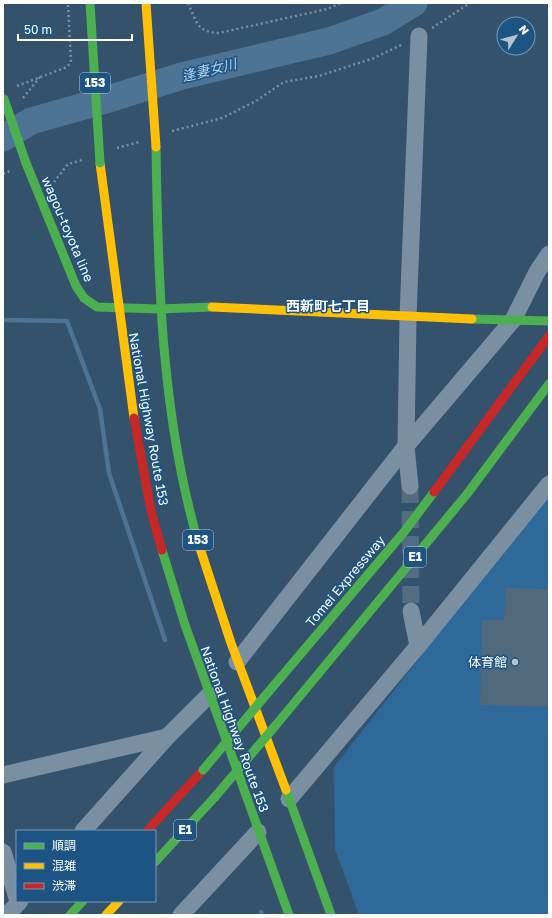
<svg xmlns="http://www.w3.org/2000/svg" width="552" height="918" font-family="'Golos Text','Noto Sans JP',sans-serif">
<style>
.green{fill:#2e6999}
.lines{fill:none;stroke-linecap:round;stroke-linejoin:round}
.stream{stroke:#4d7395;stroke-width:4.5}
.river{stroke:#4d7395;stroke-width:27}
.building{fill:#50697d}
.street-tunnel{stroke:#526c82;stroke-width:17;stroke-dasharray:17 8;stroke-linecap:butt}
.path{stroke:#7b8fa2;stroke-width:2.5;stroke-dasharray:2 3;stroke-linecap:butt}
.street{stroke:#7b8fa2;stroke-width:17}
.fast{stroke:#4caf50;stroke-width:9}
.slow{stroke:#ffc107;stroke-width:9}
.jam{stroke:#c62828;stroke-width:9}
.fast-bridge{stroke:#4caf50;stroke-width:9}
.slow-bridge{stroke:#ffc107;stroke-width:9}
.poi-dot{fill:#b8c2cc;stroke:#1d5483;stroke-width:1.5}
.labels{text-anchor:middle;stroke-width:3;stroke-linejoin:round;paint-order:stroke}
.shield{fill:#1d5483;stroke:#bbccda;stroke-width:1}
.shield-label{font-size:12px;font-weight:bold;fill:#fff}
.street-label{font-size:13px;fill:#fff;stroke:#1d5483}
.poi-label{font-size:13px;fill:#fff;stroke:#1d5483;text-anchor:end}
.water-label{font-size:14px;font-style:italic;fill:#afd4f1;stroke:#1d5483}
.neighbourhood-label{font-size:14px;font-weight:bold;fill:#fff;stroke:#1d5483}
</style>
<rect width="100%" height="100%" fill="#34526c"/>
<polygon class="green" points="549,492 549,915 359,915 335,849 334,767"/>
<g class="lines">
<g class="stream">
<polyline points="3,320 67,321 100,409 109,473 165,640"/>
<polyline points="261,912 262,915"/>
</g>
<polyline class="river" points="3,138 31,121 102,101 182,76 329,41 383,22 414,3"/>
</g>
<polygon class="building" points="505,588 549,589 549,707 480,705 482,620 504,620"/>
<g class="lines">
<polyline class="street-tunnel" points="410,486 411,611"/>
<g class="path">
<path d="M188,3c9,19 8,29 31,30l108,-24 14,-6"/>
<polyline points="432,28 470,3"/>
<polyline points="17,86 67,67 71,62 68,3"/>
<polyline points="23,98 40,77"/>
<polyline points="172,131 222,118 256,101 284,82 319,76 374,58 403,44"/>
<polyline points="117,148 139,142"/>
<polyline points="3,174 10,171"/>
<polyline points="54,182 68,164 82,160"/>
</g>
<g class="street">
<polyline points="410,486 406,446 408,317 419,36"/>
<polyline points="411,611 418,646"/>
<polyline points="237,662 406,446 513,320 537,272 549,254"/>
<polyline points="3,775 167,737"/>
<polyline points="289,799 418,646 549,484"/>
<polyline points="83,831 167,737 209,695"/>
<polyline points="3,852 17,898"/>
<polyline points="7,915 20,901"/>
<polyline points="181,915 258,832"/>
</g>
<g class="fast">
<path d="M156,147c2,133 5,266 42,395"/>
<polyline points="26,163 76,286 84,298 97,307 159,309 212,307"/>
<polyline points="472,319 549,321"/>
<polyline points="162,550 185,625 289,915"/>
<polyline points="265,696 404,532 434,492"/>
<polyline points="276,725 467,494 549,384"/>
<polyline points="286,790 331,915"/>
<polyline points="155,862 214,798"/>
<polyline points="70,915 83,901"/>
</g>
<g class="slow">
<polyline points="100,163 134,418"/>
<polyline points="212,307 472,319"/>
<polyline points="198,542 231,643 286,790"/>
<polyline points="106,915 119,901"/>
</g>
<g class="jam">
<polyline points="134,418 151,511 162,550"/>
<polyline points="434,492 549,336"/>
<polyline points="147,831 203,770"/>
</g>
<g class="fast-bridge">
<polyline points="90,3 100,163"/>
<polyline points="4,99 26,163"/>
<polyline points="203,770 265,696"/>
<polyline points="214,798 276,725"/>
</g>
<polyline class="slow-bridge" points="146,3 156,147"/>
</g>
<circle class="poi-dot" cx="515" cy="662" r="4"/>
<g class="labels">
<g class="shield">
<rect x="80" y="73" width="30" height="20" rx="3"/>
<rect x="183" y="530" width="30" height="20" rx="3"/>
<rect x="404" y="547" width="22" height="20" rx="3"/>
<rect x="174" y="820" width="22" height="20" rx="3"/>
</g>
<g class="shield-label">
<text x="95" y="87">153</text>
<text x="198" y="544">153</text>
<text x="415" y="561">E1</text>
<text x="185" y="834">E1</text>
</g>
<g class="street-label">
<text transform="translate(68 229) rotate(67)" y="5">wagou-toyota line</text>
<text transform="translate(149 419) rotate(80)" y="5">National Highway Route 153</text>
<text transform="translate(345 581) rotate(-50)" y="5">Tomei Expressway</text>
<text transform="translate(235 729) rotate(70)" y="5">National Highway Route 153</text>
</g>
<g class="poi-label">
<text x="507" y="667">体育館</text>
</g>
<g class="water-label">
<text transform="translate(209 70) rotate(-14)" y="5">逢妻女川</text>
</g>
<g class="neighbourhood-label">
<text x="328" y="311">西新町七丁目</text>
</g>
</g>
<rect width="552" height="918" fill="none" stroke="#ffffff" stroke-width="8"/>
<rect x="16" y="830" width="140" height="72" fill="#1d5483" stroke="#7798b5"/>
<rect x="24" y="843" width="20" height="6" fill="#4caf50" stroke="#7798b5"/>
<text x="52" y="850" font-size="12" fill="#ffffff">順調</text>
<rect x="24" y="863" width="20" height="6" fill="#ffc107" stroke="#7798b5"/>
<text x="52" y="870" font-size="12" fill="#ffffff">混雑</text>
<rect x="24" y="883" width="20" height="6" fill="#c62828" stroke="#7798b5"/>
<text x="52" y="890" font-size="12" fill="#ffffff">渋滞</text>
<g transform="translate(516 36) rotate(53)"><circle r="19" fill="#1d5483" stroke="#7798b5"/>
<path d="M0-3L7 15L0 10L-7 15Z" fill="#b8c2cc"/>
<text y="-6" font-size="11" font-weight="bold" text-anchor="middle" fill="#ffffff">N</text>
</g>
<path d="M18 34v6h114v-6" fill="none" stroke="#ffffff" stroke-width="2"/>
<text x="24" y="34" font-size="12" fill="#ffffff" stroke="#1d5483" stroke-width="3" paint-order="stroke">50 m</text>
</svg>
